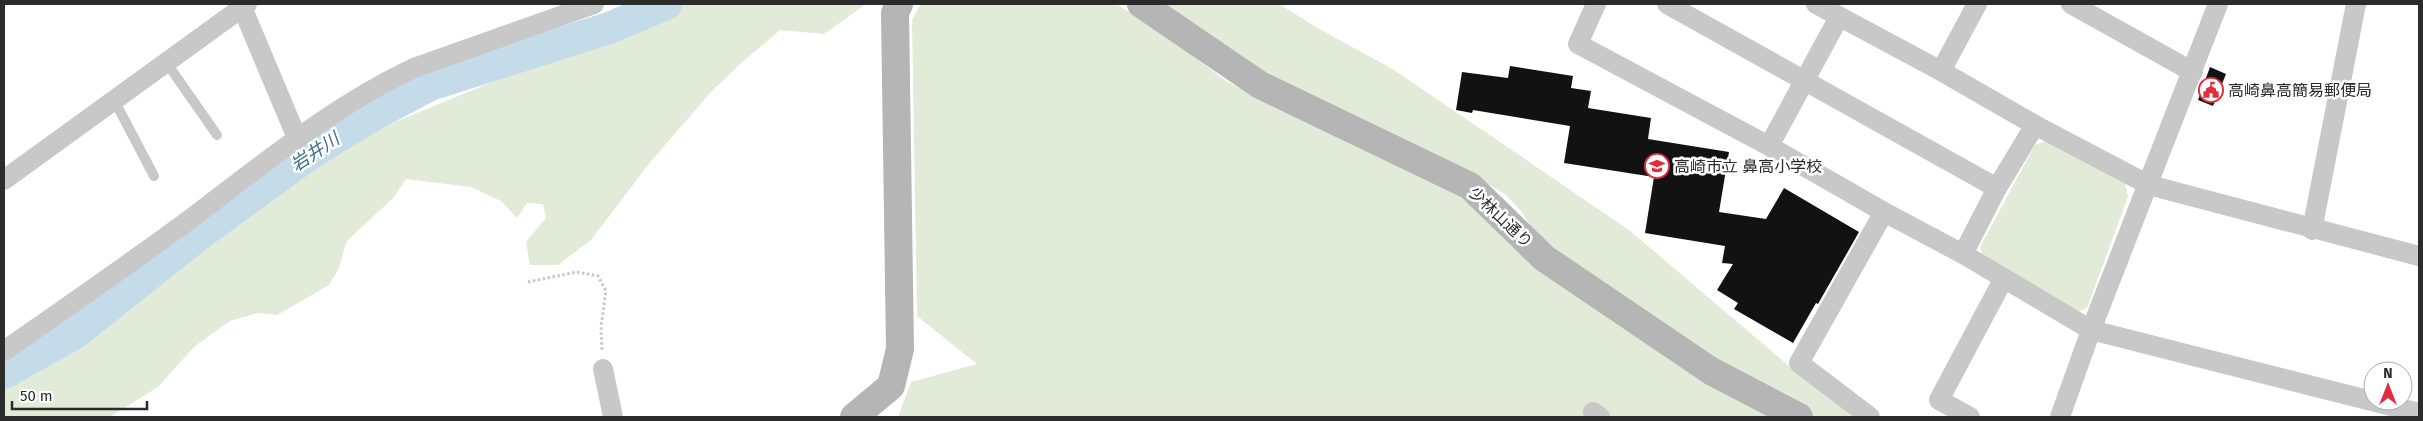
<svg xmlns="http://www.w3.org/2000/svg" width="2423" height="421" font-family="'Fira Sans','Noto Sans JP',sans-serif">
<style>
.green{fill:#e2ead8}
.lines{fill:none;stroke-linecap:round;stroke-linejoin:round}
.river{stroke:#c4dbea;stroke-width:32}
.building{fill:#121212}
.path{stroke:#c8c8c8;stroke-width:3;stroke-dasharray:2.5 2.5;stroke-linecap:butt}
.lane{stroke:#c8c8c8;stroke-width:10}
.street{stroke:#c8c8c8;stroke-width:20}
.secondary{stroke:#b5b5b5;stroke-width:28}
.labels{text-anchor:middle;stroke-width:5;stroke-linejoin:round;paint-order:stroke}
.poi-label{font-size:16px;fill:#2b2b2b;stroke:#fff;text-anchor:start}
.street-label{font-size:16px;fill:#2b2b2b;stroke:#fff}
.water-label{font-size:18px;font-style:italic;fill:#3b6d8c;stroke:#fff}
</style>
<rect width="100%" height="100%" fill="#fff"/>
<g class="green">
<polygon points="682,4 866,4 824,34 780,30 740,64 711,92 651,161 591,240 558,265 530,265 526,242 546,218 543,204 527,203 517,218 501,201 471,187 406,179 394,197 346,242 339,268 329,285 277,315 257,313 230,321 195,346 158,387 110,417 4,417 4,386 78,339 360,138 402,119"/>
<polygon points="921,4 1116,4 1157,29 1226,81 1263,101 1461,194 1778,417 898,417 911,382 977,364 917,316 912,20"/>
<polygon points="1152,4 1279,4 1316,27 1394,70 1629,230 1789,366 1859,417 1816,417 1726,369 1540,241 1521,211 1506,195 1477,177 1262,77"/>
<polygon points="2046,141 2125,183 2128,197 2087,308 2077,312 1982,255 1980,247 2035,145"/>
</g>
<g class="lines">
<polyline class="river" points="4,373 75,333 201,233 314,151 375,114 430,85 609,28 666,4"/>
</g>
<g class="building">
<polygon points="1510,66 1573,76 1571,88 1591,91 1588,108 1651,118 1648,139 1729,152 1719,212 1766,219 1784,188 1859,232 1818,304 1816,303 1793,343 1734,309 1738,303 1717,290 1733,264 1722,263 1725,246 1645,233 1654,177 1564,163 1570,126 1473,110 1472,113 1456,110 1462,72 1508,78"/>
<polygon points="2210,67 2226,74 2213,106 2198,100"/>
</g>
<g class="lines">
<polyline class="path" points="528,282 577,272 598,276 606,291 601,327 602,351"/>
<g class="lane">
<polyline points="166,62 217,135"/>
<polyline points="114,100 154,176"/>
</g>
<g class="street">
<polyline points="1596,4 1578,44 1769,146 1884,212 1963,254 2091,330 2419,413"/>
<polyline points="1667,4 1997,188"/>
<polyline points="1816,4 1941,71 2035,125 2149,185 2419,256"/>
<polyline points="2071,4 2193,72"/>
<polyline points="242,7 297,138"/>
<polyline points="1941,71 1977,4"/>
<polyline points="1769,146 1839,17"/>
<polyline points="4,180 247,4"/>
<polyline points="2312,230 2356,4"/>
<polyline points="1963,254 1997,188 2035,125"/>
<path d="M4,351c63,-44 127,-88 189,-134 70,-53 140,-111 221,-149l180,-64"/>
<polyline points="603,369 613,417"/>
<polyline points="1593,412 1600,417"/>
<polyline points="1870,417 1799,363 1884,212"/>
<polyline points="1970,417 1939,400 2004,278"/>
<polyline points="2060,417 2091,330 2218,4"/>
</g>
<g class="secondary">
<polyline points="1141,4 1260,85 1470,186 1544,258 1711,371 1799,417"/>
<polyline points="854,417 891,386 900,349 895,13 899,4"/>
</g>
</g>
<defs>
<symbol id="civic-ring" viewBox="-11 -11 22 22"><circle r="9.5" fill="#fff" stroke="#e32d3c" stroke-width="1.5"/><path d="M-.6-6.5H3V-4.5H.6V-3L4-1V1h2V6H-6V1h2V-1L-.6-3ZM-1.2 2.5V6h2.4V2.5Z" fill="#e32d3c"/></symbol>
<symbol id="school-ring" viewBox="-11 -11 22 22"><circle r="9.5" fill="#fff" stroke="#e32d3c" stroke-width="1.5"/><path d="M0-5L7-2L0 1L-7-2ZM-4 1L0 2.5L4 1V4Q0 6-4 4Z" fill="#e32d3c"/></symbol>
</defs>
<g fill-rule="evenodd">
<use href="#civic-ring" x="2197" y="76" width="28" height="28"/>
<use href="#school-ring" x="1643" y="152" width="28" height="28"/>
</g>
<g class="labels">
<g class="poi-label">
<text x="2228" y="96">高崎鼻高簡易郵便局</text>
<text x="1674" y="172">高崎市立 鼻高小学校</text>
</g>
<g class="street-label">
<text transform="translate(1501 217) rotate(43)" y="6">少林山通り</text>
</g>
<g class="water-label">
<text transform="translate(315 152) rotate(-34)" y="6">岩井川</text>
</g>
</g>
<rect width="2423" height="421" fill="none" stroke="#2b2b2b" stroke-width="10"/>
<g transform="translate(2388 386)"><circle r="24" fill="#ffffff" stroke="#aaaaaa"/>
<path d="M0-4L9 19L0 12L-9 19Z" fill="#e32d3c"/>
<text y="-8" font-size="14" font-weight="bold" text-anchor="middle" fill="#2b2b2b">N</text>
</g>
<path d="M12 401v8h135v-8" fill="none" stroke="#2b2b2b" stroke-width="2.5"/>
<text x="20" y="401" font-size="15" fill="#2b2b2b" stroke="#ffffff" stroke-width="4" paint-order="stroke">50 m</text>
</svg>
